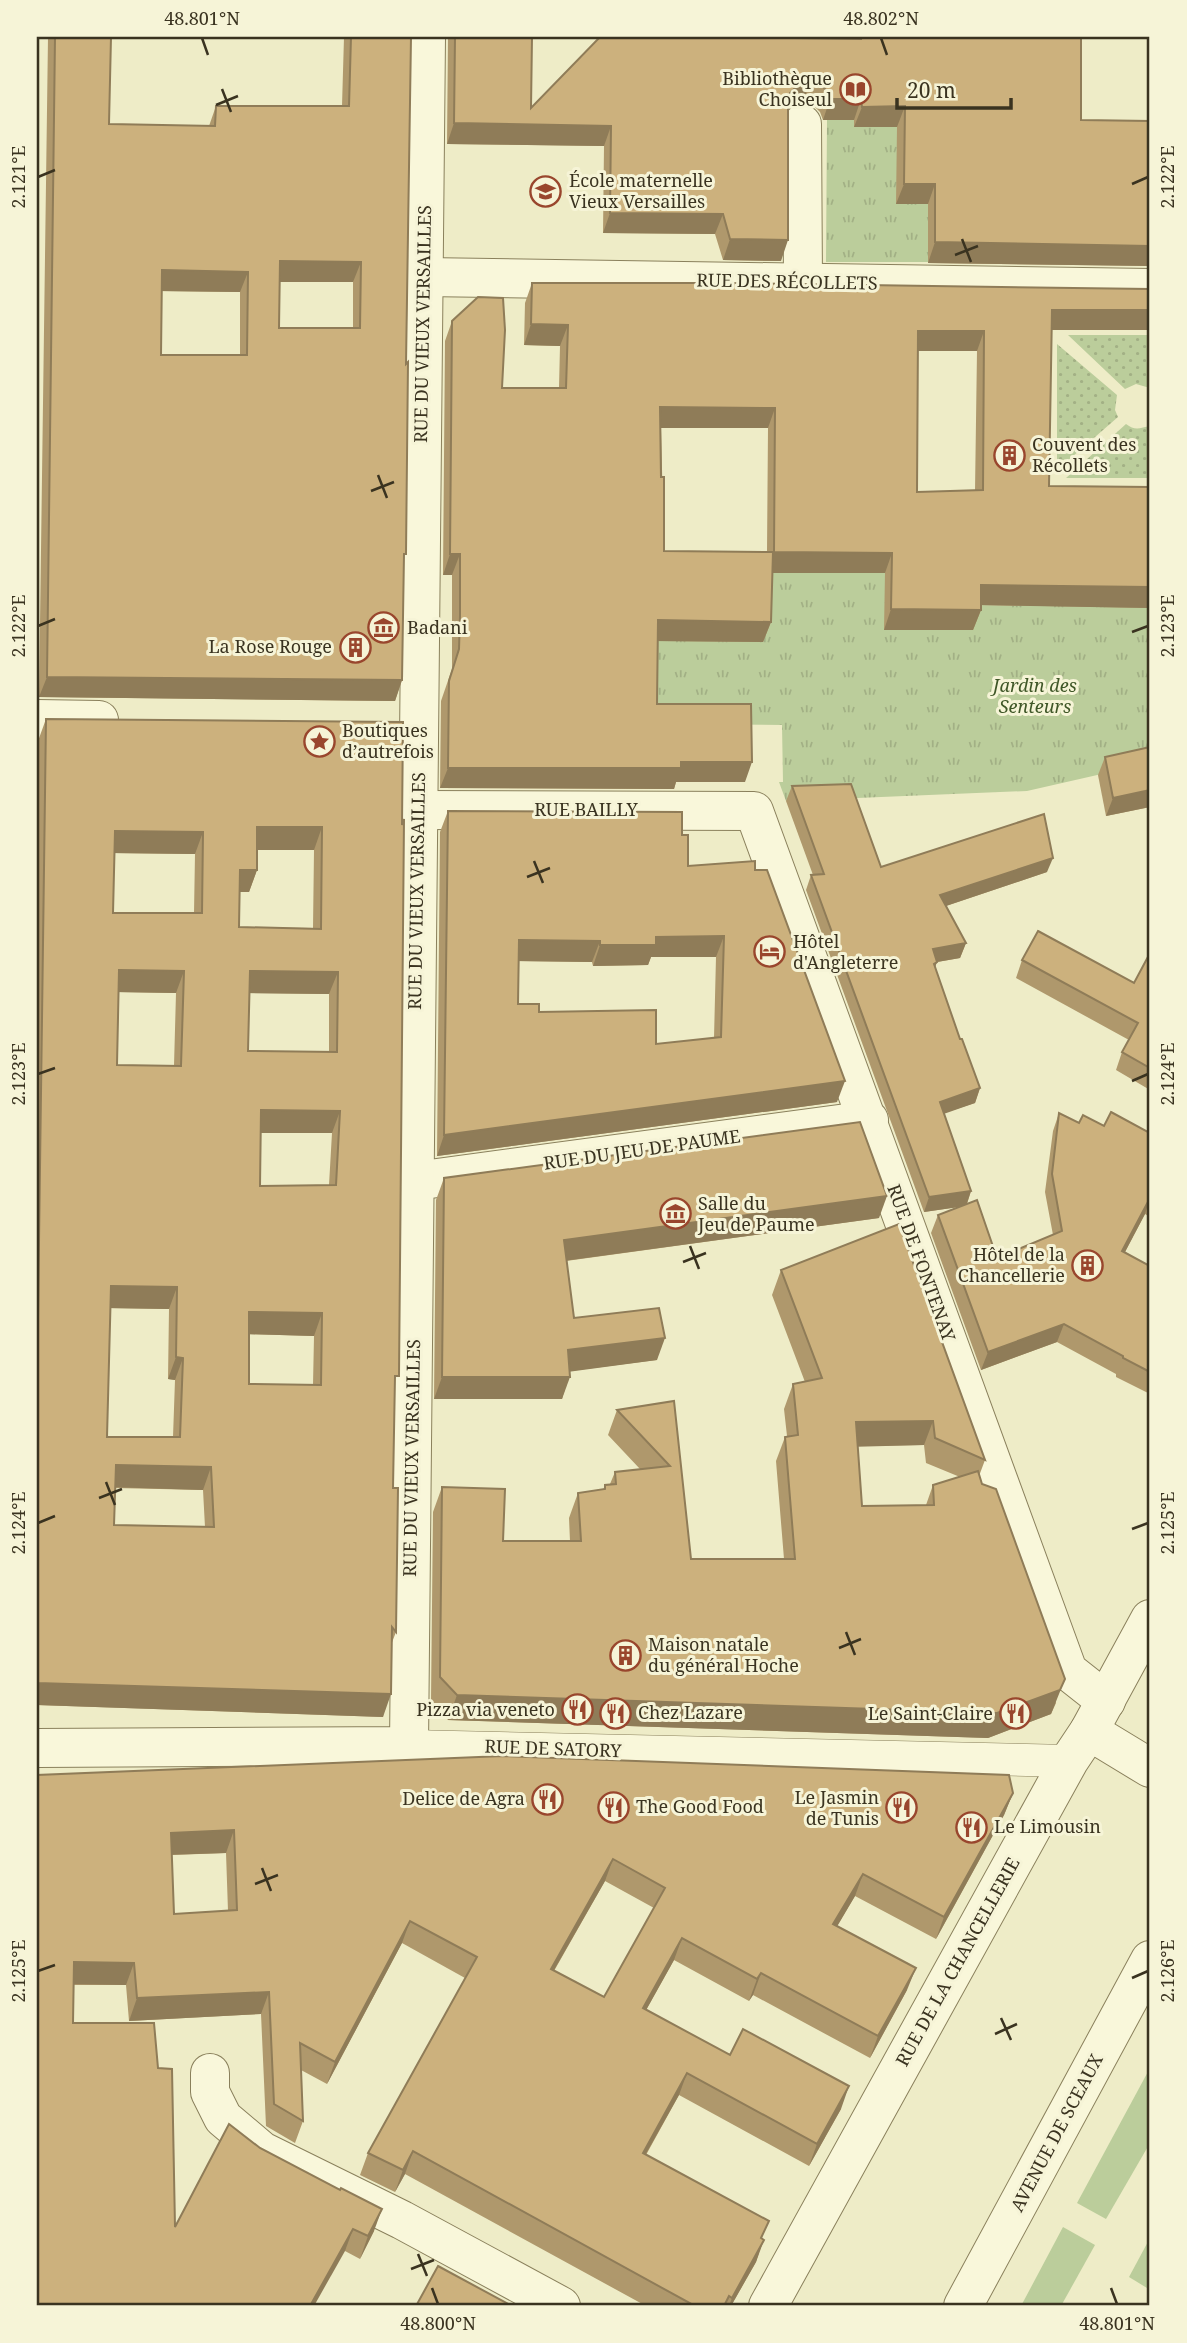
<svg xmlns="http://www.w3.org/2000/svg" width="1187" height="2343" font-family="'Noto Serif',serif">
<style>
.grass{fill:#bbcd9b}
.park{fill:url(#park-tufts)}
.garden{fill:url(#garden-dots)}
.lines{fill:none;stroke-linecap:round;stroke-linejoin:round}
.pedestrian-casing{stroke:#8a805c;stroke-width:33}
.minor-casing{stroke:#8a805c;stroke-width:40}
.tertiary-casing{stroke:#8a805c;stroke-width:40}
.pedestrian{stroke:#f9f7da;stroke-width:32}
.minor{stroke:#f9f7da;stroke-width:38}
.tertiary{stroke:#f9f7da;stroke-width:38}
.wall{fill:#af986c;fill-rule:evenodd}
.shaded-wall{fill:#8f7c58}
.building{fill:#ccb17d;stroke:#8f7c58;stroke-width:2;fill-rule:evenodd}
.ticks{fill:none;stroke:#3a3320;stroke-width:2.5}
.labels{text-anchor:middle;stroke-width:6;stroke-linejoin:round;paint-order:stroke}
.poi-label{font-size:18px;fill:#3a3320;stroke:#f6f4d7;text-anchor:start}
.street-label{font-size:18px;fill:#3a3320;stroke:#f6f4d7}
.park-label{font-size:18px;font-style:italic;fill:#3f5727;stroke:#f6f4d7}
.neatline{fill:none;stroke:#3a3320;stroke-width:2.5}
.ticks-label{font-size:18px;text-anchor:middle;fill:#3a3320}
</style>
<defs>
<pattern id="park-tufts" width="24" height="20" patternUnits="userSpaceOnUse" patternTransform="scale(1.75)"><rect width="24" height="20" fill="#bbcd9b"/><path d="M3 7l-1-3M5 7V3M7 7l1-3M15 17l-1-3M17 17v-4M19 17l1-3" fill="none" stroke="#a2b085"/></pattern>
<pattern id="garden-dots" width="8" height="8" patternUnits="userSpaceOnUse" patternTransform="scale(1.75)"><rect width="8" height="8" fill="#bbcd9b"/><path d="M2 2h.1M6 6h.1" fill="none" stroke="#a2b085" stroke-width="1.8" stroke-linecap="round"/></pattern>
</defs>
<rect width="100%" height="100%" fill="#eeecc7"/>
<g class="grass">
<polygon points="1150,2068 1150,2143 1106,2219 1077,2203"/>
<polygon points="1063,2227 1095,2245 1061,2306 1021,2306"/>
<polygon points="1150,2238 1150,2282 1147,2288 1129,2277"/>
</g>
<g class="park">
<polygon points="827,120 854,120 855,127 921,126 896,204 929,204 928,262 826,262"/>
<polygon points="765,572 885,573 885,630 974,605 1150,607 1150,763 1027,791 786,801 779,782 783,782 782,725 649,724 651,641"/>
</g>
<g class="garden">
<polygon points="1068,335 1150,335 1150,388 1136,384 1125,389"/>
<polygon points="1057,344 1117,395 1115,410 1118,417 1057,470"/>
<path d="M1126,424c9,7 14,4 24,2v52h-84z"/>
</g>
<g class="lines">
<defs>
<polyline id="pedestrian" points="409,1746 1069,1761"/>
<g id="minor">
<polyline points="802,124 803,282"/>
<polyline points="424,277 1150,288"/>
<polyline points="37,719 99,720"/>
<polyline points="418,810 754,811 1068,1671 1106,1701"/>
<polyline points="415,1181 869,1120"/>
<polyline points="1089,1731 1150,1768"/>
<polyline points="37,1748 409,1746 426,37"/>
<polyline points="210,2073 210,2092 223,2118 262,2151 402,2220 561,2306"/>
<polyline points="768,2306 1069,1761 1089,1731 1150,1619"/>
</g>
<polyline id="tertiary" points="963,2306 1150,1960"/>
</defs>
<use href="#pedestrian" class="pedestrian-casing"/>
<use href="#minor" class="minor-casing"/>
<use href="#tertiary" class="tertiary-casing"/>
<use href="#pedestrian" class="pedestrian"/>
<use href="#minor" class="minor"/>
<use href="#tertiary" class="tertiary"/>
</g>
<g class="wall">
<path d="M48,37h63l-2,87 100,2 7,-20h126l2,-69h67l-9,643 -7,21 -356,-4zM279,282h74v46h-74zM162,291l78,1v63h-79z"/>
<polygon points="448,37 532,37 531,108 795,38 854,39 854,37 1081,37 1081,120 1150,121 1150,266 928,263 928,204 896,204 897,127 854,127 854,120 823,120 820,112 813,105 803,102 790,106 788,108 781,261 723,260 715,234 603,233 604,146 447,144"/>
<path d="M532,283l618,6v41h-99l-2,156 101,1v121l-169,-3v5l-8,20h-89l1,-57h-113l-1,49 -8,20 -105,-1 -1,63 88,78h-69l-2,7 -234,-1 1,-87 11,-32v-94h-9l2,-234 7,-20 50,67h57l1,-42 -36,-1 1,-42zM918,351h59l-2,140 -58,1zM661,428h107l-1,124 -103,-1z"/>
<path d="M46,719l357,3 -10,766 3,144 -5,13 -8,72 -346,-12v-907l1,-57zM257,850h57l-1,78 -74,-1 1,-35h9l8,-22zM114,853l81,1 -1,59h-81zM119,992l57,1 -2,73 -57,-1zM249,993l80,1v58l-81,-1zM261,1133h71l-3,52 -69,1zM110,1308l59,1 -1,70 7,1 -2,57h-66zM249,1334l65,2 -1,49 -64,-1zM115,1488l88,2 2,37 -91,-2z"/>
<polygon points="1150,747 1150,807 1106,816 1098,775 1105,757"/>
<polygon points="792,786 881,867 1047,872 946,906 966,943 960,958 937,962 935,967 960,1039 980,1088 975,1103 944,1113 971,1191 967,1204 997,1258 1053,1235 1045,1192 1053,1131 1059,1113 1079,1123 1150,1133 1150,1217 1145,1214 1125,1252 1150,1266 1150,1394 1116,1377 1116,1374 1057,1342 981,1370 931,1233 938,1215 958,1207 924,1212 806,890 811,875 813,875 786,801"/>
<path d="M448,811l234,24 6,31 67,4 82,232 -400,54 3,-324zM651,957h65l-2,81 -58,6 -117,-32 -21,-8 1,-43 73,1 1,4 55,-1z"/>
<polygon points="1150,953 1150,1090 1116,1070 1122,1052 1129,1040 1016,978 1022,960 1134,983"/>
<polygon points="444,1178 879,1218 566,1261 574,1318 657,1360 570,1371 562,1399 434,1399 436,1200"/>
<path d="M781,1270l204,190 -6,16 3,8 74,219 -5,11 -63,24 -540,-18 -17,-19 2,-189 9,-25 61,54h67l-1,-23 9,-25 25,-3 2,-5 5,-1 5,-12 25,-3 -32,-34 9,-25 57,-9 17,158h93l-8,-98 9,-24 2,-1 -3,-27 9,-25 12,-2 -33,-87zM924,1445l2,18 34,14 -27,8 -7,20 -64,1 -5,-60z"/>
<path d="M37,1775l976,18 -9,22 -68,124 -81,-43 -18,30 70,64 -37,68 -117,-63 -4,6 -75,-41 -28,50 84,45 111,54 -32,57 -130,-71 -33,60 117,85 -7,22 -25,44h-85l-241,-132 -10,18 -35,-17 8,-22 97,-175 -63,-35 -75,141 -26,-14 2,51 -8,22 -29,-17 -5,-112 -132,7 -3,-36h-52l-1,38 85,45 17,159 85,-79 114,83 -14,28 -15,-8 -308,55zM226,1853l2,58 -54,3 -2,-59zM605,1881l49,27 -50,89 -50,-26z"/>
</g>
<g class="shaded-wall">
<polygon points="810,82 803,102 790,106 783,114 790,93 798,85"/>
<polygon points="830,99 861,99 854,120 823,120"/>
<polygon points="905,106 897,127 854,127 862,107"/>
<polygon points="454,123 611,126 604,146 447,144"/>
<polygon points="904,184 935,184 928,204 896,204"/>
<polygon points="610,213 723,214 715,234 603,233"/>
<polygon points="730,239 788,240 781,261 723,260"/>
<polygon points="935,242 1150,246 1150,266 928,263"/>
<polygon points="280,261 361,262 353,282 272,282"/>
<polygon points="162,270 248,272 240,292 155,291"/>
<polygon points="1052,310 1150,310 1150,330 1044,330"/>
<polygon points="531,324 568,325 560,346 524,345"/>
<polygon points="918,331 984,331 977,351 911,351"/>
<polygon points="660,407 775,408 768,428 653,428"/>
<polygon points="774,552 892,553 885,573 767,573"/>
<polygon points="450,554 460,554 452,575 443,575"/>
<polygon points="981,585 1150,587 1150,608 974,605"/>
<polygon points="891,609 981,610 973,630 884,630"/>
<polygon points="658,620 771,622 763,642 651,641"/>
<polygon points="47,677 402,680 395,701 39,697"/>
<polygon points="681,762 752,762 745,782 676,782 674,789 440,788 448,768"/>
<polygon points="1150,790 1150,807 1106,816 1113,798"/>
<polygon points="257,827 322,827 314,850 249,850"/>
<polygon points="115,831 203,832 195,854 107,853"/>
<polygon points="1053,858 1047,872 934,910 940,895"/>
<polygon points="240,870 257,870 249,892 232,892"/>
<polygon points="724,936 716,957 651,957 648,965 593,966 600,945 656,937"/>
<polygon points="519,940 600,941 592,962 512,961"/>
<polygon points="966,943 960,958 937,962 931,977 933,949"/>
<polygon points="119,970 184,971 176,993 111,992"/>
<polygon points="250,971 338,972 329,994 242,993"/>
<polygon points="845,1081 837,1102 437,1156 444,1135"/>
<polygon points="980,1088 975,1103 935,1117 940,1102"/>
<polygon points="261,1110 340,1111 332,1133 253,1133"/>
<polygon points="971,1191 966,1206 924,1212 929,1197"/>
<polygon points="887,1196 879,1218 556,1262 564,1240"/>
<polygon points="1150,1198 1145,1214 1116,1269 1122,1251"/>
<polygon points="111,1286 177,1287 169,1309 103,1308"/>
<polygon points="249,1312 322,1313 314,1336 241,1334"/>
<polygon points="1064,1324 1057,1342 981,1370 988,1352"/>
<polygon points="665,1338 657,1360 560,1373 568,1350"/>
<polygon points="176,1357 183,1358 175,1380 168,1379"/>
<polygon points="442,1377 570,1377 562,1399 434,1399"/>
<polygon points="933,1421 924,1445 847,1447 856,1422"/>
<polygon points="116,1465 211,1467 203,1490 108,1487"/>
<polygon points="1065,1679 1051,1714 988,1738 448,1720 457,1695"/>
<polygon points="37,1683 391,1694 383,1717 37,1705"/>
<polygon points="1013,1793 1004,1815 936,1939 944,1917"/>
<polygon points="234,1830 226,1853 163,1855 171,1833"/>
<polygon points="613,1859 605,1881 542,1991 551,1969"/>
<polygon points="863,1874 855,1896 825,1947 833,1924"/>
<polygon points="410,1921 402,1943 327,2084 335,2062"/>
<polygon points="682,1938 674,1960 635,2030 643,2008"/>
<polygon points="74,1962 134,1963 126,1985 66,1984"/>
<polygon points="916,1968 907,1990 870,2058 878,2036"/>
<polygon points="761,1973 753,1995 749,2001 757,1979"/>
<polygon points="269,1992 261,2014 129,2021 137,1998"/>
<polygon points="687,2073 679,2095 634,2175 643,2153"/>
<polygon points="849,2086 841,2109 809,2166 817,2144"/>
<polygon points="413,2151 405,2174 395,2192 403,2170"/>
<polygon points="382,2209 374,2231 360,2259 368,2236"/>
<polygon points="353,2229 345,2251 314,2306 310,2306"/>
<polygon points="764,2240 756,2262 731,2306 729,2306 732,2298"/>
</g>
<g class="building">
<path d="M55,37h56l-2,87 106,2 1,-20h133l2,-69h60l-5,327 2,-2 -2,192h-2l-2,126 -355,-3zM280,261l81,1 -1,66h-81zM162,270l86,2 -1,83h-86z"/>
<polygon points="455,37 532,37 531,108 600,37 795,37 795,38 861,39 861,37 1081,37 1081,120 1150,121 1150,246 935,242 935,184 904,184 905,106 862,107 861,99 830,99 828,92 821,85 810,82 798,85 790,93 788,103 788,240 730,239 723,214 610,213 611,126 454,123"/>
<path d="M532,283h189l429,6v21h-98l-3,176 101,1v100l-169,-2v25l-90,-1 1,-56 -118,-1 1,-144 -115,-1 1,70h3v74l109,1 -2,70 -113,-2 -1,84h94l1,58h-71v6h-233l1,-87 10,-32 1,-33v-62h-10l2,-233 26,-24 25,1 2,32 -3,58h64l2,-63 -37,-1zM918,331h66l-1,159 -66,2z"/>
<path d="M46,719l357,3 -1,103 2,-6 -5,557h-4l-2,112h5l-2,144 -4,-5 -1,67 -354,-11v-291zM257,827h65l-1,102 -82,-2 1,-57h17zM115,831l88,1 -1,81h-89zM119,970l65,1 -3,95 -64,-1zM250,971l88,1 -1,80 -89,-1zM261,1110l79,1 -4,74 -76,1zM111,1286l66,1 -1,70 7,1 -3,79h-73zM249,1312l73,1 -1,72 -72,-1zM116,1465l95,2 3,60 -100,-2z"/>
<polygon points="1150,747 1150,790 1113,798 1105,757"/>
<polygon points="851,784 881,867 1044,814 1053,858 940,895 966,943 933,949 937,962 934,964 960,1039 962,1039 980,1088 940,1102 971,1191 929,1197 811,875 824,874 792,786"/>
<path d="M448,811l234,1v23h6v31l67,-5v9h12l78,211 -401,54zM724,936l-3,101 -65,7v-34l-117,2v-8h-21l1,-64 81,1v4h56v-8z"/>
<polygon points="1038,931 1134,983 1150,953 1150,1068 1122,1052 1138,1023 1022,960"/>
<polygon points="1111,1112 1150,1133 1150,1198 1122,1251 1150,1266 1150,1372 1123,1358 1123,1356 1064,1324 988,1352 938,1215 977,1200 997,1258 1062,1231 1052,1174 1059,1113 1079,1123 1083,1115 1104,1126"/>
<polygon points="860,1122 887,1196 564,1240 574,1318 659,1308 665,1338 568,1350 570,1377 442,1377 444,1178"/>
<polygon points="899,1224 985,1460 935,1438 933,1421 856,1422 862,1506 934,1505 933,1485 978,1471 982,1484 996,1489 1065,1679 1060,1690 997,1713 457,1695 440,1677 442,1487 505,1489 503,1541 581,1541 578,1493 605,1489 605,1485 616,1484 615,1472 670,1466 617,1410 674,1401 691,1559 795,1559 785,1437 798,1435 793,1384 822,1378 781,1270"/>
<path d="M503,1756l506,19 4,18 -69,124 -81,-43 -30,50 83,44 -38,68 -117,-63 -4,6 -75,-41 -39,70 87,47 13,-26 106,57 -32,58 -130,-71 -44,80 126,68 -8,17 3,2 -32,58 -3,-2 -5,10h-29l-282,-155 -10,19 -35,-17 109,-196 -67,-36 -75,141 -35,-19 3,78 -29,-17 -5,-112 -132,6 -3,-35 -60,-1 -1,61h81l4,45 14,1 3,158 54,-103 31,24 80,42 1,-2 41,21 -14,27 -15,-7 -43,77h-273v-531zM234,1830l3,80 -63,4 -3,-81zM613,1859l52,29 -61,109 -53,-28z"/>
<polygon points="438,2266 512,2306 416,2306"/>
</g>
<path class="ticks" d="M202,38l6,17M881,38l6,17M222,89l9,23M216,105l22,-9M38,177l17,-7M1132,184l16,-7M962,239l9,23M955,255l23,-9M378,475l9,23M371,491l23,-9M38,626l17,-7M1132,632l16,-6M534,861l9,22M527,877l23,-9M38,1074l17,-6M1132,1081l16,-7M690,1246l9,23M683,1262l23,-9M106,1482l9,23M99,1498l23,-9M38,1523l17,-7M1132,1529l16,-6M846,1632l9,23M839,1648l22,-9M262,1868l9,23M255,1884l23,-9M38,1971l17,-6M1132,1978l16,-7M1001,2018l10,22M995,2034l22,-10M418,2254l9,22M411,2269l23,-9M432,2288l6,16M1111,2288l6,16"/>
<defs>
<symbol id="library-ring" viewBox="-11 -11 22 22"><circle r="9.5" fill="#f6f4d7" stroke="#99462d" stroke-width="1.5"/><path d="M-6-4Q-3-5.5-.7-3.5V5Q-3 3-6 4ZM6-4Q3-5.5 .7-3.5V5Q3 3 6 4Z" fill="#99462d"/></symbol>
<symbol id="school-ring" viewBox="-11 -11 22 22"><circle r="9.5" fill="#f6f4d7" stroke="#99462d" stroke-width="1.5"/><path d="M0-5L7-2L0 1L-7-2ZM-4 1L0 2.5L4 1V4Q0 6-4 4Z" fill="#99462d"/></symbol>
<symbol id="building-ring" viewBox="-11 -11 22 22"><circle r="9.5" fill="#f6f4d7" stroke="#99462d" stroke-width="1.5"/><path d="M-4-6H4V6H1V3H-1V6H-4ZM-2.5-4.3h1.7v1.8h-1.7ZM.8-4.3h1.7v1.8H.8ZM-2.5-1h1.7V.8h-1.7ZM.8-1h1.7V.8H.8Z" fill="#99462d"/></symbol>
<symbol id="museum-ring" viewBox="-11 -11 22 22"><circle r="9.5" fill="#f6f4d7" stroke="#99462d" stroke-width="1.5"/><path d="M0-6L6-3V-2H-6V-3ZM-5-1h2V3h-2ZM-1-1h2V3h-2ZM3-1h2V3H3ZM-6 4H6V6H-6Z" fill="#99462d"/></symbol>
<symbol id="sight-ring" viewBox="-11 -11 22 22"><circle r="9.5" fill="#f6f4d7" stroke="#99462d" stroke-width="1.5"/><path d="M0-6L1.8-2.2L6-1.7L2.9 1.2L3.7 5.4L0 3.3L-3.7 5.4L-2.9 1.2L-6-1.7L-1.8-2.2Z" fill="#99462d"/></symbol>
<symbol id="hotel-ring" viewBox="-11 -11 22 22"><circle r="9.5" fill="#f6f4d7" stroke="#99462d" stroke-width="1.5"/><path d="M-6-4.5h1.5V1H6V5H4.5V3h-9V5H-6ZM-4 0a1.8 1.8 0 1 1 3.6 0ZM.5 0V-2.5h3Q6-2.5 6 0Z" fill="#99462d"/></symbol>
<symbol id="restaurant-ring" viewBox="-11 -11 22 22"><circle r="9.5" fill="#f6f4d7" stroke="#99462d" stroke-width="1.5"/><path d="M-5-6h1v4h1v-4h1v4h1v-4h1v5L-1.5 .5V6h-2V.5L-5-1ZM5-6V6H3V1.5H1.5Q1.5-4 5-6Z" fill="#99462d"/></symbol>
</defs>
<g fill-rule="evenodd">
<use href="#library-ring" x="838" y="72" width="35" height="35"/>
<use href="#school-ring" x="528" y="174" width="35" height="35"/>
<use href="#building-ring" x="992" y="438" width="35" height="35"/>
<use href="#museum-ring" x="366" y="610" width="35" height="35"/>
<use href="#building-ring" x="338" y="630" width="35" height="35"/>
<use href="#sight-ring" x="302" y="724" width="35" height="35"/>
<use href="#hotel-ring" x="752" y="934" width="35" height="35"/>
<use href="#museum-ring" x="658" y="1196" width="35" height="35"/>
<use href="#building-ring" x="1070" y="1248" width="35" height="35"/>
<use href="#building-ring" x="608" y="1638" width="35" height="35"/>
<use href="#restaurant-ring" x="560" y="1692" width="35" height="35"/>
<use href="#restaurant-ring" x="598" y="1696" width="35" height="35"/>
<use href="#restaurant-ring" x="998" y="1696" width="35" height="35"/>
<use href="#restaurant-ring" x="530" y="1782" width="35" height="35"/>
<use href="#restaurant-ring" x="596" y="1790" width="35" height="35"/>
<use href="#restaurant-ring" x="884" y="1790" width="35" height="35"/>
<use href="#restaurant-ring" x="954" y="1810" width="35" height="35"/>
</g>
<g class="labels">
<g class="poi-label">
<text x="832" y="85" text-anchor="end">Bibliothèque<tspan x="832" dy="21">Choiseul</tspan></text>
<text x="569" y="187">École maternelle<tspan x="569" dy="21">Vieux Versailles</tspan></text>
<text x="1032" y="451">Couvent des<tspan x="1032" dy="21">Récollets</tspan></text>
<text x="407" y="634">Badani</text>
<text x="332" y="653" text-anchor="end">La Rose Rouge</text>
<text x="342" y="737">Boutiques<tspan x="342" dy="21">d’autrefois</tspan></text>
<text x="793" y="948">Hôtel<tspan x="793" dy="21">d'Angleterre</tspan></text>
<text x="698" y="1210">Salle du<tspan x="698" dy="21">Jeu de Paume</tspan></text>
<text x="1065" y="1261" text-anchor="end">Hôtel de la<tspan x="1065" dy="21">Chancellerie</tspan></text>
<text x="648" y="1651">Maison natale<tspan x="648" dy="21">du général Hoche</tspan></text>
<text x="555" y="1716" text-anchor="end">Pizza via veneto</text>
<text x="638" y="1719">Chez Lazare</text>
<text x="993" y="1720" text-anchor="end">Le Saint-Claire</text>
<text x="879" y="1804" text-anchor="end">Le Jasmin<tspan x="879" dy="21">de Tunis</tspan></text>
<text x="525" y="1805" text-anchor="end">Delice de Agra</text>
<text x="636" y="1813">The Good Food</text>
<text x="994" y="1833">Le Limousin</text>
</g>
<g class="street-label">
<text transform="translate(787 282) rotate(1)" y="6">RUE DES RÉCOLLETS</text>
<text transform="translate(423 324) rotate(-89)" y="6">RUE DU VIEUX VERSAILLES</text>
<text x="586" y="816">RUE BAILLY</text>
<text transform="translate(417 891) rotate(-89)" y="6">RUE DU VIEUX VERSAILLES</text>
<text transform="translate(642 1150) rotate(-8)" y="6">RUE DU JEU DE PAUME</text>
<text transform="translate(921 1263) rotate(70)" y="6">RUE DE FONTENAY</text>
<text transform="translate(412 1458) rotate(-89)" y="6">RUE DU VIEUX VERSAILLES</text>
<text transform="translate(553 1749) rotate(2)" y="6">RUE DE SATORY</text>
<text transform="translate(958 1962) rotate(-61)" y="6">RUE DE LA CHANCELLERIE</text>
<text transform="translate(1057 2133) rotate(-62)" y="6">AVENUE DE SCEAUX</text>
</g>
<g class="park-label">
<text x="1035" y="692">Jardin des<tspan x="1035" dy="21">Senteurs</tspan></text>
</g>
</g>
<rect width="1187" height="2343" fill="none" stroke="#f6f4d7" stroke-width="77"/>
<path d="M897 98v10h114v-10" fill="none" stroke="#3a3320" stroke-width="3.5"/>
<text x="907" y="98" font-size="21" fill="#3a3320" stroke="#f6f4d7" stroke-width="5" paint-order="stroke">20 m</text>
<rect x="38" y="38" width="1110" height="2266" class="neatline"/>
<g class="ticks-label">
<text x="202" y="25">48.801°N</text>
<text x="881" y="25">48.802°N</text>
<text transform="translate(19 177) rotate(-90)" y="6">2.121°E</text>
<text transform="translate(1168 177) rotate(-90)" y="6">2.122°E</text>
<text transform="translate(19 626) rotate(-90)" y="6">2.122°E</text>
<text transform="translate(1168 626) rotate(-90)" y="6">2.123°E</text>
<text transform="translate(19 1074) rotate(-90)" y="6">2.123°E</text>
<text transform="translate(1168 1074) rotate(-90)" y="6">2.124°E</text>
<text transform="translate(19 1523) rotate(-90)" y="6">2.124°E</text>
<text transform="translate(1168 1523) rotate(-90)" y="6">2.125°E</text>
<text transform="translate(19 1971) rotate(-90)" y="6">2.125°E</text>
<text transform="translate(1168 1971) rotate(-90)" y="6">2.126°E</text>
<text x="438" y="2330">48.800°N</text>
<text x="1117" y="2330">48.801°N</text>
</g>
</svg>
